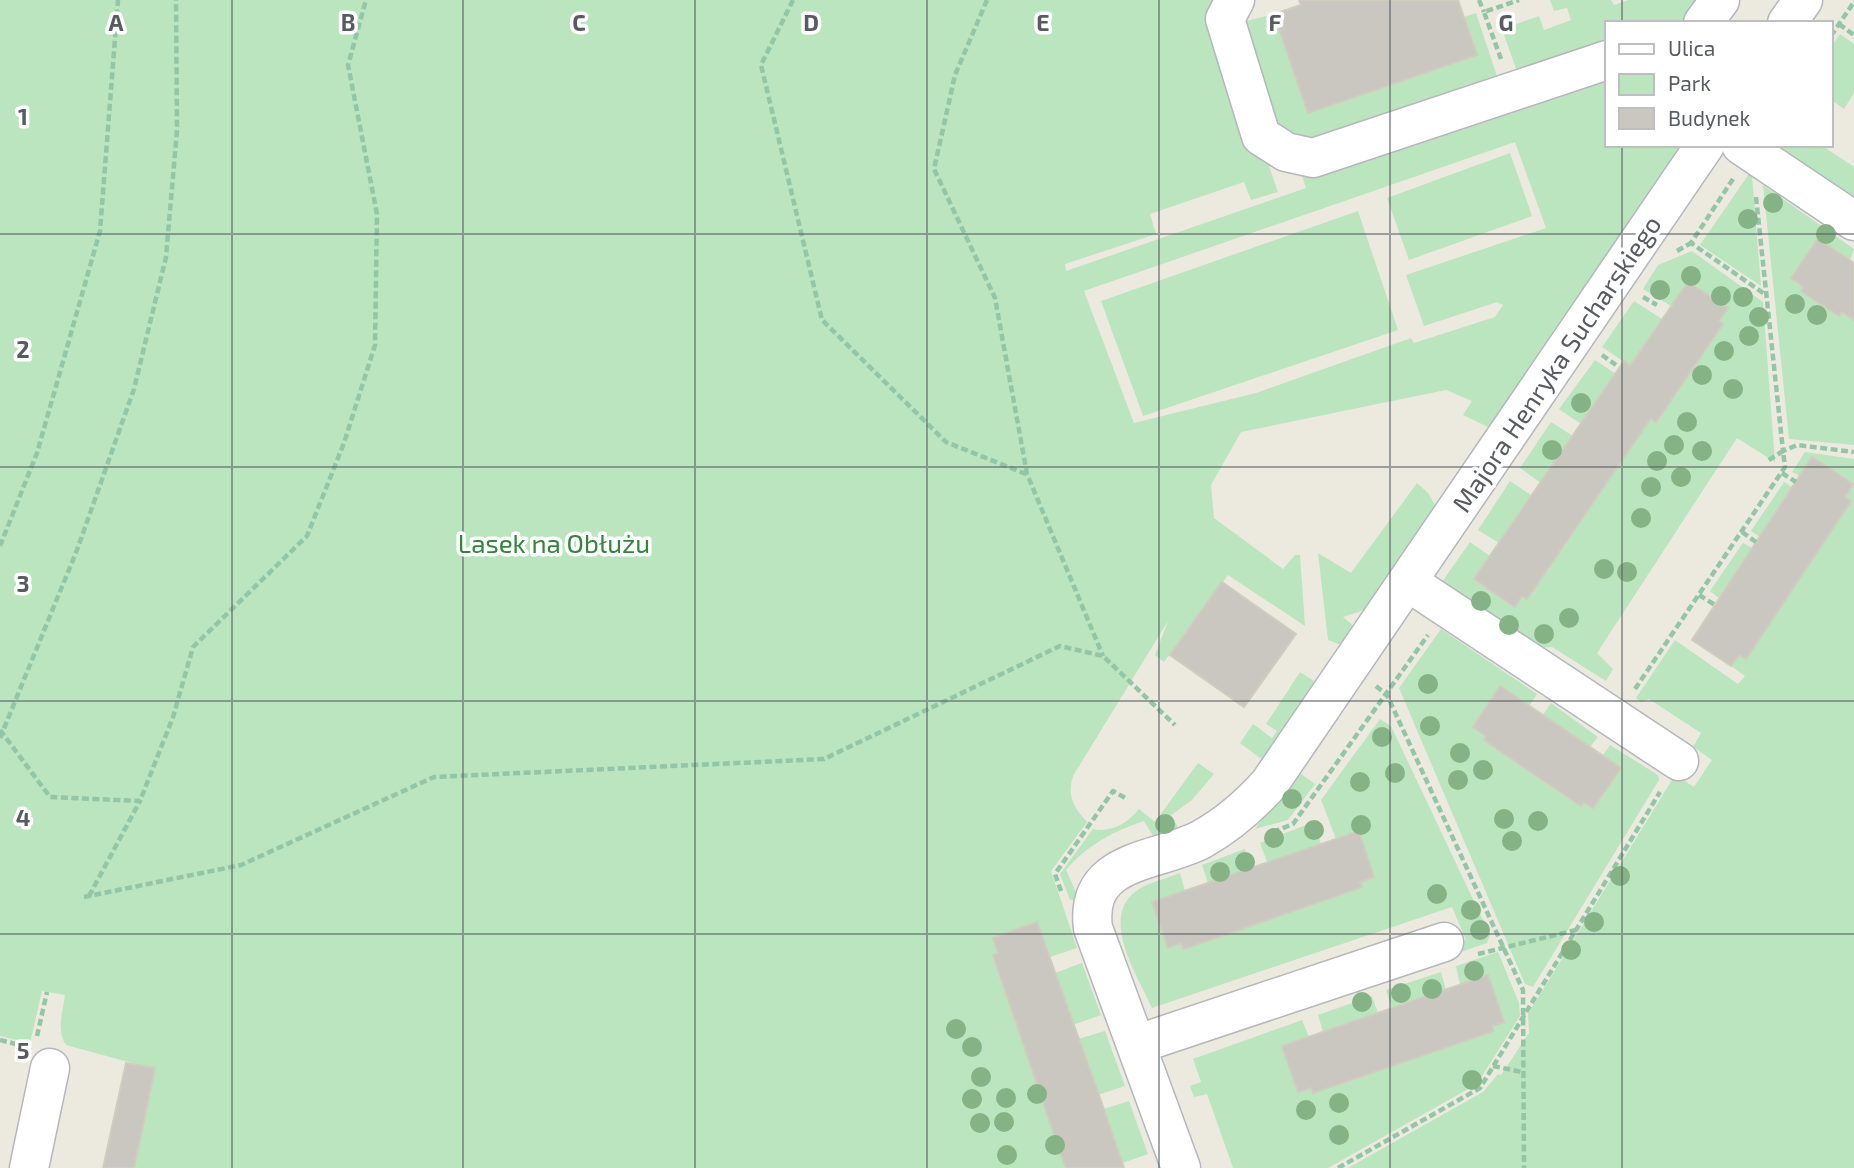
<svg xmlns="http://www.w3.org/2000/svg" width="1854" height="1168" font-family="'Exo 2',sans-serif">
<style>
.green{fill:#bae5be;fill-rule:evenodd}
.building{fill:#c9c7bf;stroke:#d1ccbe;stroke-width:2}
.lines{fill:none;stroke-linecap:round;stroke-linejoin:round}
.minor-casing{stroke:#b5b7bd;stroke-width:41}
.path{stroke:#93c6a6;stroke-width:4.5;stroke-dasharray:7 3.5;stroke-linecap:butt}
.minor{stroke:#fff;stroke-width:38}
.tree{fill:#86b386}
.grid{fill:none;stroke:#585c61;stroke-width:2;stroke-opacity:0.55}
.labels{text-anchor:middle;stroke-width:7;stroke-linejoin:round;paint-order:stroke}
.street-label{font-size:26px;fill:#585c61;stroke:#fff}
.park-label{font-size:26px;fill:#32863d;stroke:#fff}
.grid-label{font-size:23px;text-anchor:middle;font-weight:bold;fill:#585c61;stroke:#fff;stroke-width:7;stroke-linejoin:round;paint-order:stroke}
</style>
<rect width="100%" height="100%" fill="#eceadf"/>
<g class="green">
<path d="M0,0h1223l57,160 -11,6 9,26 -27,8 -7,-18 -94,32 6,20 -91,30 1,7 240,-83 -8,-24 309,-95v76h80l-195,284 -29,-14 9,-14 -26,-11 -205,42 -30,53 3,33 69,51 12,-14h5l5,71 -77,-51 -64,87 -9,-7 13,-34 -95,155c-6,20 0,31 14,46l-36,49 26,77 -27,9 -13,-35 -44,16 5,15 -5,2 73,213h-932l20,-99 -88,-24c-10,-15 -3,-34 -1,-50l-23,-4 -12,52 -30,-7zM1515,142l31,86 -140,47 18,51 73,-24 6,3 -8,12 -81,26 -3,-5 -155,55 -122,30 -50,-132z"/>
<polygon points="1550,0 1611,0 1614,5 1628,0 1711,0 1689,23 1607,23 1607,51 1520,80 1502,29 1539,16 1544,30 1571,20 1567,8 1554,11"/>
<polygon points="1476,13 1501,88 1335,146 1273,133 1235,24 1274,14 1308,112 1476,55 1464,17"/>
<polygon points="1840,34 1854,44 1854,93 1844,109 1831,100 1831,47"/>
<polygon points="1767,145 1821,145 1854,167 1854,211"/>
<polygon points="1510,153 1532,216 1409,260 1387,198"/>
<polygon points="1749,174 1752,176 1761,286 1700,245"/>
<polygon points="1763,185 1854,249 1850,260 1818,239 1792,278 1804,287 1802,291 1839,316 1842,312 1854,320 1854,445 1789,439"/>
<polygon points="1358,211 1398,330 1143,416 1101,301"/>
<polygon points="1692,251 1763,302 1775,462 1737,438 1597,653 1613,669 1606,681 1552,647 1524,649 1437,589 1470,542 1490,556 1474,580 1514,607 1522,596 1527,599 1591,506 1605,480 1608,481 1640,429 1643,431 1651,418 1657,421 1723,324 1719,321 1728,308 1688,282 1671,306 1643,289 1658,265"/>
<polygon points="1634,301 1662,319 1630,366 1602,347"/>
<polygon points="1595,360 1622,378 1581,424 1559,409"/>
<polygon points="1551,422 1573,436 1541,483 1520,468"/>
<polygon points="1805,452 1854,459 1854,1168 1348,1168 1483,1092 1498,1074 1501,1075 1529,1033 1528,1014 1675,775 1694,787 1712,760 1693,747 1701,733 1649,699 1641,702 1636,698 1675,640 1738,684 1745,676 1731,666 1739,655 1746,659 1851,501 1845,497 1853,484 1813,457 1800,476 1792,472"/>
<polygon points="1510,481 1531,495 1499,543 1478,530"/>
<polygon points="1784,482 1792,487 1760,537 1751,531"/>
<polygon points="1417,483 1428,493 1438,510 1367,609 1343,617 1357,629 1344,646 1328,640 1318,553 1351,573"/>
<polygon points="1743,543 1752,548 1719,598 1710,591"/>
<polygon points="1441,629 1537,694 1529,706 1473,727 1486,736 1484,740 1520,765 1546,777 1544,782 1580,806 1583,802 1593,808 1621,768 1603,755 1610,745 1658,775 1659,780 1533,987 1525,984 1399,688"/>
<polygon points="1300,672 1317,683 1266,759 1260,758 1240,743 1253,724 1272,738 1277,731 1266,724"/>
<polygon points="1551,703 1598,737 1590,747 1543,715"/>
<path d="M1380,719l11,7 99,209 -3,8 -314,109 -7,-8 300,-104 -14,-33 -300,101c-14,-32 -55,-92 -13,-119 12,-7 28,-11 41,-16l5,18 -32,11 31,47 178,-62 -2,-5 14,-6 -15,-44 -23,7 -15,-39z"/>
<path d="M1198,763l16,11 -22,26 -21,15 9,16 -24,10 -12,-20c-30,10 -57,24 -78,49l13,29 -9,1 -10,-26 33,-45c18,4 35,-6 46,-20l16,13z"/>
<polygon points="1297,771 1315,784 1288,820 1255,829"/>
<polygon points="1314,822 1321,844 1267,862 1260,843"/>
<polygon points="1245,849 1251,868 1208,883 1202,865"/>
<polygon points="1498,952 1519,1003 1520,1016 1477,1084 1328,1168 1233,1168 1207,1094 1194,1097 1190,1086 1201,1082 1193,1059 1302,1020 1309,1037 1282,1047 1298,1092 1311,1088 1314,1093 1356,1079 1354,1073 1384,1069 1494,1031 1492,1026 1504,1021 1488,976 1460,985 1456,966"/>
<polygon points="1082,963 1101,1015 1073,1025 1055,973"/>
<polygon points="1441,972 1446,990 1392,1009 1386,990"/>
<polygon points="1372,996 1378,1013 1323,1032 1318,1015"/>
<polygon points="1105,1031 1125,1086 1098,1095 1078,1039"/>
<polygon points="1129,1101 1148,1154 1117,1165 1104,1109"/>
</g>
<g class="building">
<polygon points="1299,0 1458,0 1477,55 1308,113 1274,14 1301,5"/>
<polygon points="1818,239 1854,263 1854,320 1842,312 1839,316 1801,291 1804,287 1791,278"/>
<polygon points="1688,282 1728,308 1719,321 1723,324 1656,422 1651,418 1527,599 1522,596 1515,607 1474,579 1624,361 1630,366"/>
<polygon points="1812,457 1853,484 1845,497 1851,501 1746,659 1739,655 1731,666 1692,640"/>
<polygon points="1222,582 1296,634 1244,707 1170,655"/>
<polygon points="1500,686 1621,768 1593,808 1583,802 1581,806 1544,781 1484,740 1486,736 1473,727"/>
<polygon points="1359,831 1374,877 1360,882 1362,887 1184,949 1181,943 1168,948 1152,902"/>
<polygon points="1037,922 1099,1095 1124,1168 1066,1168 1058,1146 993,955 998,953 993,938"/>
<polygon points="1488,975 1504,1022 1492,1026 1494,1031 1313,1093 1311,1088 1298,1092 1282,1046"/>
<polygon points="126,1063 155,1068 134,1168 103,1168"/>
</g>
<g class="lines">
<defs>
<g id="minor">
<polyline points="1235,0 1225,19 1261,136 1286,152 1313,158 1607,60"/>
<polyline points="1703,23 1720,0"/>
<polyline points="1787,23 1803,0"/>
<polyline points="1741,145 1854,221"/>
<polyline points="1408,582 1679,761"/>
<polyline points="1138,1044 1444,942"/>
<polyline points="29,1168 50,1068"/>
<path d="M1181,1168l-88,-240c-9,-71 65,-65 109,-89 25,-14 48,-34 67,-55l436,-639"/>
</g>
</defs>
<use href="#minor" class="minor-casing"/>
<g class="path">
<polyline points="793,0 761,65 822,320 946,442 1026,474"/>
<polyline points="987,0 955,75 934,169 995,298 1027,474 1103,656"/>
<polyline points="1479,0 1484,12"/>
<polyline points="1839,24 1854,35"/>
<polyline points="1831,36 1854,2"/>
<polyline points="1501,59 1484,12 1519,0"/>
<polyline points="1733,179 1691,243 1766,295"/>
<polyline points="1756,197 1783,451 1797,445 1854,452"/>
<polyline points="1677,251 1691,243"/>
<polyline points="1643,297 1657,305"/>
<polyline points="1602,355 1616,365"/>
<polyline points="1782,473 1796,482"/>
<polyline points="1742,532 1756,542"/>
<polyline points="0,546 37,453 100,231 118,0"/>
<polyline points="1699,595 1715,605"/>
<polyline points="1376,686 1387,695 1523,990 1524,1168"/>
<polyline points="1635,689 1785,467 1783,451 1766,462"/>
<polyline points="0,730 50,797 140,801 173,717 193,647 307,536 344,443 375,345 377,214 348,65 366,0"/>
<polyline points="0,738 77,550 134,389 166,257 177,130 176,0"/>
<polyline points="1273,832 1293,824 1428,635"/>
<polyline points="1061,891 1055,874 1113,791 1127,799"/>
<polyline points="89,896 140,801"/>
<polyline points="84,897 241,865 434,777 824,759 1060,646 1103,656 1175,725"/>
<polyline points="1478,954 1576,930"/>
<polyline points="37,1036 47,992"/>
<polyline points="0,1040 24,1046"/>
<polyline points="1493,1066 1522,1072"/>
<polyline points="1338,1168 1480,1088 1660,792"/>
</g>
<use href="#minor" class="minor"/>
</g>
<g class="tree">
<circle cx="1773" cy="203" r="10"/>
<circle cx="1748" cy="219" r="10"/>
<circle cx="1826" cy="234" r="10"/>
<circle cx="1691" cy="276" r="10"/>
<circle cx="1660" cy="290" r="10"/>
<circle cx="1721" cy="296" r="10"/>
<circle cx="1743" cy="297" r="10"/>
<circle cx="1795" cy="304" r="10"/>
<circle cx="1817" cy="315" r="10"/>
<circle cx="1759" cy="317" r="10"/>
<circle cx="1749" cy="336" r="10"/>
<circle cx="1724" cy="351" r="10"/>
<circle cx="1702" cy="375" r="10"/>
<circle cx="1733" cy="389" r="10"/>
<circle cx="1581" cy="403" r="10"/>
<circle cx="1687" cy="422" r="10"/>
<circle cx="1674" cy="445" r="10"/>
<circle cx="1552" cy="450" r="10"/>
<circle cx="1702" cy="451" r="10"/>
<circle cx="1657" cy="461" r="10"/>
<circle cx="1681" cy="477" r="10"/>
<circle cx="1651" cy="487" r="10"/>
<circle cx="1641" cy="518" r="10"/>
<circle cx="1604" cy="569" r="10"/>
<circle cx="1627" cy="572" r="10"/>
<circle cx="1481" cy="601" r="10"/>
<circle cx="1569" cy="618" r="10"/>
<circle cx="1509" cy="625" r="10"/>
<circle cx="1544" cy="634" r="10"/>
<circle cx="1428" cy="684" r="10"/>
<circle cx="1430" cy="726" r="10"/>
<circle cx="1382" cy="737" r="10"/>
<circle cx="1460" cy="753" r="10"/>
<circle cx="1483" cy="770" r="10"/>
<circle cx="1395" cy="773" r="10"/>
<circle cx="1458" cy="780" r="10"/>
<circle cx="1360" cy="782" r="10"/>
<circle cx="1292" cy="799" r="10"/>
<circle cx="1504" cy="819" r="10"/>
<circle cx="1538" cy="821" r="10"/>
<circle cx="1165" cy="824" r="10"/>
<circle cx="1361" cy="825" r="10"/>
<circle cx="1314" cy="830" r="10"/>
<circle cx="1274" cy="838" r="10"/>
<circle cx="1512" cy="841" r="10"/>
<circle cx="1245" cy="862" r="10"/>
<circle cx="1220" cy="872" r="10"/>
<circle cx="1620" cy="876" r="10"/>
<circle cx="1437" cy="894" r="10"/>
<circle cx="1471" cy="910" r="10"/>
<circle cx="1594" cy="922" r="10"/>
<circle cx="1480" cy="930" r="10"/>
<circle cx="1571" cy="950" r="10"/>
<circle cx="1474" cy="971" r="10"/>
<circle cx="1432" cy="989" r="10"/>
<circle cx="1401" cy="993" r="10"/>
<circle cx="1362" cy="1002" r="10"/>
<circle cx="956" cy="1029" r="10"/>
<circle cx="972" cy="1047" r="10"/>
<circle cx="981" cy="1077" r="10"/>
<circle cx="1472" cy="1080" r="10"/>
<circle cx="1037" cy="1094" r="10"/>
<circle cx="1006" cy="1098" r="10"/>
<circle cx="972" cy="1099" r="10"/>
<circle cx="1339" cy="1103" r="10"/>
<circle cx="1306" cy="1110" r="10"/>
<circle cx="1004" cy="1122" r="10"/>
<circle cx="980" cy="1123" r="10"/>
<circle cx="1339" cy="1135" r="10"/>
<circle cx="1055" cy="1145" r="10"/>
<circle cx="1007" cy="1155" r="10"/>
</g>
<path class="grid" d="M232,0v1168M463,0v1168M695,0v1168M927,0v1168M1159,0v1168M1390,0v1168M1622,0v23M1622,145v1023M0,234h1854M0,467h1854M0,701h1854M0,934h1854"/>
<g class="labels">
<g class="street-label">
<text transform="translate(1557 364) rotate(-56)" y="9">Majora Henryka Sucharskiego</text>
</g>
<g class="park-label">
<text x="554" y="553">Lasek na Obłużu</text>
</g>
</g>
<g class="grid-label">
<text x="116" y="31">A</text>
<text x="348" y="31">B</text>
<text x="579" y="31">C</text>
<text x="811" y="31">D</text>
<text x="1043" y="31">E</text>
<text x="1275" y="31">F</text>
<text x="1506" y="31">G</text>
<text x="23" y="125">1</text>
<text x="23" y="358">2</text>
<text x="23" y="592">3</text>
<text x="23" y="826">4</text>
<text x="23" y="1059">5</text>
</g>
<rect x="1605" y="21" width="228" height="126" fill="#ffffff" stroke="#bcbec0" stroke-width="2"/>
<rect x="1619" y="44" width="35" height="10" fill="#ffffff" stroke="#bcbec0" stroke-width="2"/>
<text x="1668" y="56" font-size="21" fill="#585c61">Ulica</text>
<rect x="1619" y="74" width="35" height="21" fill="#bae5be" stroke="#bcbec0" stroke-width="2"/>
<text x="1668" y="91" font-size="21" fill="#585c61">Park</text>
<rect x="1619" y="108" width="35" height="21" fill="#c9c7bf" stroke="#bcbec0" stroke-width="2"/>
<text x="1668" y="126" font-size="21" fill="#585c61">Budynek</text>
</svg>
